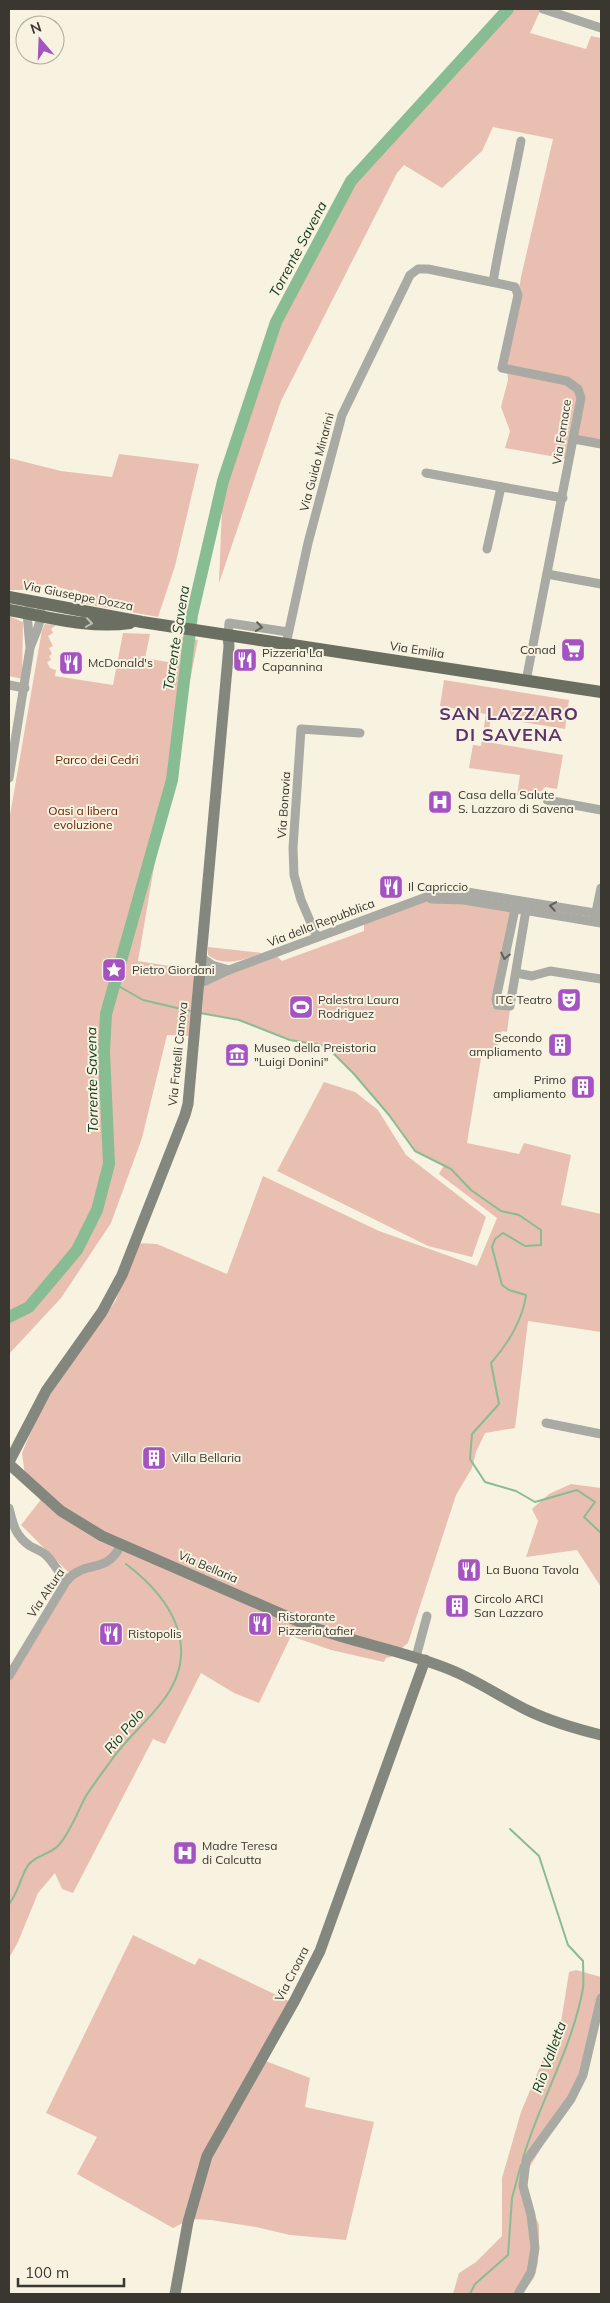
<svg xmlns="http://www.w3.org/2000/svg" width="610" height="2303" font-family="Mulish,sans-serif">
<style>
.green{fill:#e9bfb2}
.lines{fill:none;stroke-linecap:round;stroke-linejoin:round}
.stream{stroke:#88bc92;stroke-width:2}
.river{stroke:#88bc92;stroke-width:12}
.street{stroke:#a8aaa3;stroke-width:9}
.secondary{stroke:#84877d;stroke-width:11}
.primary{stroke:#6a6f62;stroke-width:12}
.oneway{stroke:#bfbeae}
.oneway2{stroke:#605f58}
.labels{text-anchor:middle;stroke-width:4;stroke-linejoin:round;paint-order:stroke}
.street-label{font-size:12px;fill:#393730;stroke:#f7f3e0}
.poi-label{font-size:12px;fill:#393730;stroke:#f7f3e0;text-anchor:start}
.park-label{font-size:12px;fill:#641b00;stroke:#f7f3e0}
.water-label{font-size:14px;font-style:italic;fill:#10371b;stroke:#f7f3e0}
.district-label{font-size:18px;font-weight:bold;letter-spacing:1px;fill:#5c346b;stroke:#f7f3e0}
</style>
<rect width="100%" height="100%" fill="#f7f3e0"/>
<g class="green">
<polygon points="508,9 541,9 530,33 586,49 591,36 601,38 601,444 571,438 567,459 505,448 510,431 501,407 508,380 507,365 521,277 553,139 493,127 482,151 442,188 404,165 397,173 281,401 219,583 223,481 276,322 351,181"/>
<polygon points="119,454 199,464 175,566 158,617 86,604 87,596 74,589 72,591 47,584 22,590 9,590 9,458 61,471 112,477"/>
<polygon points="9,616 23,622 22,679 9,676"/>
<polygon points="45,624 56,625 51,629 53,633 48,636 53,646 49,648 52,654 49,656 51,660 47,662 50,668 56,670 55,676 113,685 123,633 150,634 145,658 173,663 176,636 198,640 171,776 146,872 164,808 138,961 201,971 191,1036 167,1035 142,1138 111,1223 61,1298 9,1354 9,821 42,630"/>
<polygon points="444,680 569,700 565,729 491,717 487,742 563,755 557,789 545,787 535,798 517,795 520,775 469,768 473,745 481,746 486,714 440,706"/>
<polygon points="421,899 512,908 492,1007 510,1009 507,1032 502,1031 494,1056 482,1052 467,1143 519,1154 524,1143 571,1155 561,1205 601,1214 601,1332 528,1321 515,1428 485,1433 476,1452 472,1468 456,1495 408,1643 391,1657 386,1658 384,1662 331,1650 291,1636 259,1703 234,1693 201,1673 165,1744 153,1739 73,1893 62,1889 55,1873 38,1893 18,1942 9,1958 9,1665 17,1664 70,1574 21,1525 43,1497 25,1475 22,1453 41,1408 116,1300 136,1243 157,1244 227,1274 263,1176 379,1231 477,1266 497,1218 439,1174 444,1165 415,1151 389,1115 354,1074 326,1046 290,1040 239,1020 202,1013 204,987 214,977 274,954 282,961 364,931 364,920"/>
<path d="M208,947l54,6c-17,6 -38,15 -54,2z"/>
<polygon points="324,1082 355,1092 378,1110 406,1155 486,1217 472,1257 428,1246 277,1171"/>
<polygon points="571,1484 601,1488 601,1587 577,1550 526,1557 538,1521 532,1509 549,1494"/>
<polygon points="133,1935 195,1965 199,1958 293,2003 263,2060 310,2078 305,2107 374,2122 346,2240 290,2235 256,2227 211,2220 191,2219 173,2228 77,2174 97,2137 46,2113"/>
<polygon points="576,1970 601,1977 601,2001 586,2074 526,2173 528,2198 539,2225 539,2240 538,2263 534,2278 522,2294 453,2294 459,2273 476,2262 502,2236 502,2178 521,2112 549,2045 558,2041 569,1972"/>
</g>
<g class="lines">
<g class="stream">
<polyline points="115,984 143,1000 190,1011"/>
<path d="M200,1013l39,7 51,20 36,6 28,28 35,41 26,36 36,18 20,21 30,21 18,4 22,15v15l-16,1 -22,-13 -8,6 -3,8 10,38 7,5 17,5c-3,24 -18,49 -35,68l8,41 -27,30 -2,25 15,23 31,9 19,11 42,-12 18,12 -11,15 17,16"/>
<path d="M510,1829l29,27 29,89 15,16c0,8 1,18 0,27 -10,58 -43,113 -60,170"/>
<path d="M9,1904c9,-11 11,-25 18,-37 5,-10 23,-13 31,-21 13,-14 19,-34 28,-50 7,-11 16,-23 24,-34 15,-22 36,-39 52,-60 41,-53 10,-103 -36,-138"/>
<polyline points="470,2294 475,2284 508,2255 512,2198 521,2165"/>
</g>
<polyline class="river" points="9,1317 29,1307 77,1250 97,1210 109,1164 104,1052 106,1014 172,780 192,615 223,481 276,322 351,181 508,9"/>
<g class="street">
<polyline points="543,9 601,28"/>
<path d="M493,282c8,-48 19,-94 28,-141"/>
<polyline points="574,439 601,444"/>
<polyline points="426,473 563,498"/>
<polyline points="487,549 501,487"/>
<polyline points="547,574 601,584"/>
<polyline points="228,636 229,623 288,632"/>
<polyline points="286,644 308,543 342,415 410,275 418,269 428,269 515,287 518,295 502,368 567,381 578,389 581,398 526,681"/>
<polyline points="9,685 25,688"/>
<path d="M9,778l21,-130 -3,-35 2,-6 8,-5c11,9 -3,34 -7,46"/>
<polyline points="547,800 601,810"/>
<polyline points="431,899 464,900 601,923"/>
<polyline points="515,909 496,999 497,1005 510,1006 526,910"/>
<polyline points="595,917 601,888"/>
<polyline points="317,937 301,900 294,875 293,848 301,729 360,733"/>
<polyline points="202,958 212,965 229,970"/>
<polyline points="516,973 532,976 550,971 601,979"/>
<polyline points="199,984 229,970 437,893 461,891 601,914"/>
<polyline points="546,1423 601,1434"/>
<path d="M9,1508c4,16 6,28 21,38 5,3 12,5 17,10 8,8 11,18 21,24"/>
<polyline points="416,1657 427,1616"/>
<path d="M9,1676l58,-96c20,-21 39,-5 54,-35"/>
<polyline points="518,2294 531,2272 535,2248 531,2215 523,2186 526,2161 571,2099 583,2075 601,1998"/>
</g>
<g class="secondary">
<polyline points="9,1462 46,1391 102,1312 122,1275 185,1115 188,1104 229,646 228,636"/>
<path d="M9,1464l52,47 41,25 207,90c46,17 96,25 142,44 27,11 51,28 78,41 23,11 48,18 72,24"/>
<polyline points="175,2294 188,2222 207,2156 295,2000 320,1951 425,1660"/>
</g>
<g class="primary">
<polyline points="9,597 142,622 601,692"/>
<path d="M9,610c39,7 81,19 121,13"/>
</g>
</g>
<defs><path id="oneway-chevron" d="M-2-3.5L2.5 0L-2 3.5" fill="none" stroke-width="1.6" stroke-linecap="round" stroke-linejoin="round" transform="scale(1.25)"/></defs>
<use class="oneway" href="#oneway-chevron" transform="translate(89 623) rotate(8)"/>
<g class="oneway2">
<use href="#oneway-chevron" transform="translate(259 627) rotate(8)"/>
<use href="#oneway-chevron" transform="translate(553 906) rotate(-171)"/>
<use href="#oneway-chevron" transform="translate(505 956) rotate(102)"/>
</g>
<defs>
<symbol id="supermarket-square" viewBox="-11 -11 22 22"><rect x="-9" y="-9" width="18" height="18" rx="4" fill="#a553c2" stroke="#f7f3e0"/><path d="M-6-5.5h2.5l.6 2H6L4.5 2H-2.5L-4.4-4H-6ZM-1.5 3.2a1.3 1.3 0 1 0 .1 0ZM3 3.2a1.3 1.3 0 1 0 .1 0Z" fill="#fff"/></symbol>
<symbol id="restaurant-square" viewBox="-11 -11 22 22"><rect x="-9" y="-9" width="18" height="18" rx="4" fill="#a553c2" stroke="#f7f3e0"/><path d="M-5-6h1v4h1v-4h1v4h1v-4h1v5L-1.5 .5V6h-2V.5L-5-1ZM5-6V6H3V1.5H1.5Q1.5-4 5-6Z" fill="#fff"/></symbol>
<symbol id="hospital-square" viewBox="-11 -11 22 22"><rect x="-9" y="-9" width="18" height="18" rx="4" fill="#a553c2" stroke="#f7f3e0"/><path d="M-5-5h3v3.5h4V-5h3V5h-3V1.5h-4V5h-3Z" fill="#fff"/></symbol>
<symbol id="sight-square" viewBox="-11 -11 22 22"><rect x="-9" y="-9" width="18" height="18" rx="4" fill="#a553c2" stroke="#f7f3e0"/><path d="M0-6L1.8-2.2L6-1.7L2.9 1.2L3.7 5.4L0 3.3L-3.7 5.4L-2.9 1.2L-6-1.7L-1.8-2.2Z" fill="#fff"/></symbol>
<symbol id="theatre-square" viewBox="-11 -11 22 22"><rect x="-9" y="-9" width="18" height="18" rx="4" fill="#a553c2" stroke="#f7f3e0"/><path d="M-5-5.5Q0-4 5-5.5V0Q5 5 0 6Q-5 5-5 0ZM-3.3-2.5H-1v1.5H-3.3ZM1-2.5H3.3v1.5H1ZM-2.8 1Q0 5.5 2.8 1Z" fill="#fff"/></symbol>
<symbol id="stadium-square" viewBox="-11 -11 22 22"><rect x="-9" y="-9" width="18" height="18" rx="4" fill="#a553c2" stroke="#f7f3e0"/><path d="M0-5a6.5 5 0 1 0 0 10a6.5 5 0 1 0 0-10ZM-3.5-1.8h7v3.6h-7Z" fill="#fff"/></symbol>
<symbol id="building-square" viewBox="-11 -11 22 22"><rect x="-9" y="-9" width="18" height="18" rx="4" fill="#a553c2" stroke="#f7f3e0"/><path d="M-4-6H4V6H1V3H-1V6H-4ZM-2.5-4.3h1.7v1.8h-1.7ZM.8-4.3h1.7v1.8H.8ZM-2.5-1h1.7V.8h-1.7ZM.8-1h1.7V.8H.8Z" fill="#fff"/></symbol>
<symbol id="museum-square" viewBox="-11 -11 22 22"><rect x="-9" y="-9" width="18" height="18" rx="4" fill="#a553c2" stroke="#f7f3e0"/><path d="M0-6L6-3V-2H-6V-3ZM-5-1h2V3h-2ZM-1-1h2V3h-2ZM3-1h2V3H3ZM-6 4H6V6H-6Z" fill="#fff"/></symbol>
</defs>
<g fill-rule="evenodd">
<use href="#supermarket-square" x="559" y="636" width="28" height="28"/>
<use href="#restaurant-square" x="231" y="646" width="28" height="28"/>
<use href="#restaurant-square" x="57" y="649" width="28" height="28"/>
<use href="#hospital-square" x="426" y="788" width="28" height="28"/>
<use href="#restaurant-square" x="377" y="873" width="28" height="28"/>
<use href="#sight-square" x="100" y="956" width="28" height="28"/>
<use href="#theatre-square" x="555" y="986" width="28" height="28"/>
<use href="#stadium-square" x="287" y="993" width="28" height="28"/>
<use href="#building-square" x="546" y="1031" width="28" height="28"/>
<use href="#museum-square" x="223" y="1041" width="28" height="28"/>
<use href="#building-square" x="569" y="1073" width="28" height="28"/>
<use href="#building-square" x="140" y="1444" width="28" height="28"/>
<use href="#restaurant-square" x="455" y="1556" width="28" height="28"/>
<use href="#building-square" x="443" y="1592" width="28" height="28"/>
<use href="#restaurant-square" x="246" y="1610" width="28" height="28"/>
<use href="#restaurant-square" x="97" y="1620" width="28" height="28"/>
<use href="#hospital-square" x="171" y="1839" width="28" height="28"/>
</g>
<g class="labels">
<g class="street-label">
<text transform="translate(562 432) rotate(-81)" y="4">Via Fornace</text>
<text transform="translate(317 462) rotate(-75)" y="4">Via Guido Minarini</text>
<text transform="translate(78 596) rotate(11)" y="4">Via Giuseppe Dozza</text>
<text transform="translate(417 650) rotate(9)" y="4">Via Emilia</text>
<text transform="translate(284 805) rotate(-86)" y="4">Via Bonavia</text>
<text transform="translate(321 923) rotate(-21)" y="4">Via della Repubblica</text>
<text transform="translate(178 1054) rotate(-84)" y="4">Via Fratelli Canova</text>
<text transform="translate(208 1567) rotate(23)" y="4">Via Bellaria</text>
<text transform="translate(46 1593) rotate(-56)" y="4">Via Altura</text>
<text transform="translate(292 1974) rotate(-63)" y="4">Via Croara</text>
</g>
<g class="poi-label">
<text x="556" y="654" text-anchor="end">Conad</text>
<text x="262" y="657">Pizzeria La<tspan x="262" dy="14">Capannina</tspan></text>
<text x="88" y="667">McDonald's</text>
<text x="458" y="799">Casa della Salute<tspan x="458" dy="14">S. Lazzaro di Savena</tspan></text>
<text x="408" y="891">Il Capriccio</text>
<text x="132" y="974">Pietro Giordani</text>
<text x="318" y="1004">Palestra Laura<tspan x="318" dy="14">Rodriguez</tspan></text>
<text x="552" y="1004" text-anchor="end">ITC Teatro</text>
<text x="542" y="1042" text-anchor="end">Secondo<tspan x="542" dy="14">ampliamento</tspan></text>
<text x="254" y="1052">Museo della Preistoria<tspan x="254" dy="14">"Luigi Donini"</tspan></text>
<text x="566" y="1084" text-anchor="end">Primo<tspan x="566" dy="14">ampliamento</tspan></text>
<text x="172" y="1462">Villa Bellaria</text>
<text x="486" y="1574">La Buona Tavola</text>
<text x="474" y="1603">Circolo ARCI<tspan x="474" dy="14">San Lazzaro</tspan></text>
<text x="278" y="1621">Ristorante<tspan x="278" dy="14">Pizzeria tafier</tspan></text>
<text x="128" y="1638">Ristopolis</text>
<text x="202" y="1850">Madre Teresa<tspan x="202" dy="14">di Calcutta</tspan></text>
</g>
<g class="park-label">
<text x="97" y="764">Parco dei Cedri</text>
<text x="83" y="815">Oasi a libera<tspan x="83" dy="14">evoluzione</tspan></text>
</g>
<g class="water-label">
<text transform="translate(298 249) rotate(-62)" y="5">Torrente Savena</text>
<text transform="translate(176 638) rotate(-81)" y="5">Torrente Savena</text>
<text transform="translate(92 1080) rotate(-91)" y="5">Torrente Savena</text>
<text transform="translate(124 1731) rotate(-50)" y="5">Rio Polo</text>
<text transform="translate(549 2057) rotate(-70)" y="5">Rio Valletta</text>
</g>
<g class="district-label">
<text x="509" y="720">SAN LAZZARO<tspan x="509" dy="21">DI SAVENA</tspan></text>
</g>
</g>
<rect width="610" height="2303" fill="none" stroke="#393730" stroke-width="20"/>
<g transform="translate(40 40) rotate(341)"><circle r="24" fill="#f7f3e0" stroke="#aba89a"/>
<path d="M0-4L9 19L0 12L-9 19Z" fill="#a553c2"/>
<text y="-8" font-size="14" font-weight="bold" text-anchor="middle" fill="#393730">N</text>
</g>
<path d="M18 2278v8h106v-8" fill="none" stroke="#393730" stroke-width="2.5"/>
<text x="25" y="2278" font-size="15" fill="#393730" stroke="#f7f3e0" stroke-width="4" paint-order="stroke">100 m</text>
</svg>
